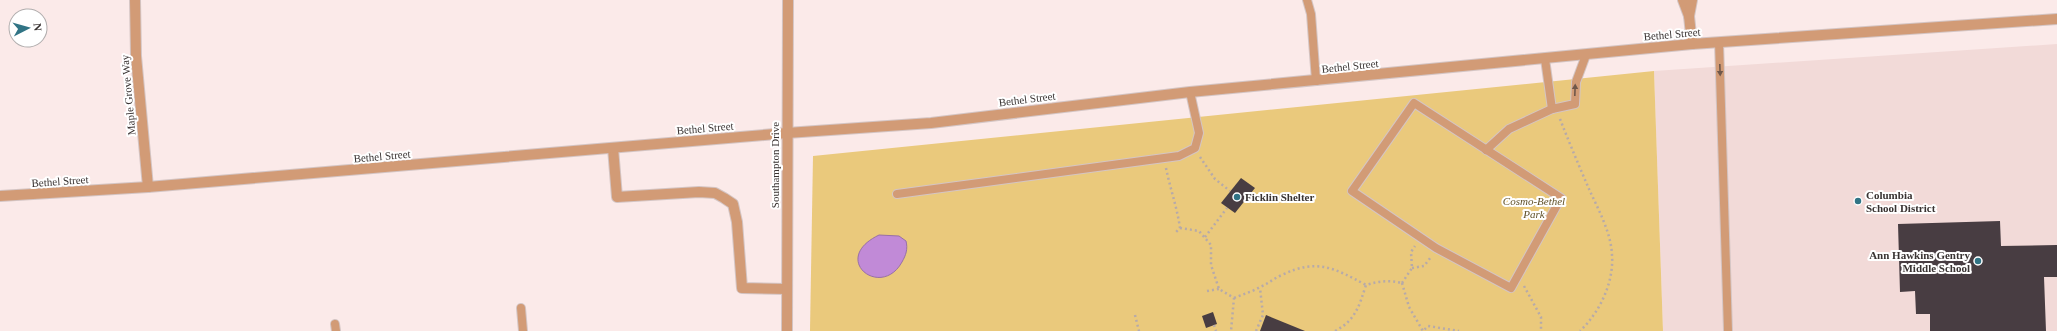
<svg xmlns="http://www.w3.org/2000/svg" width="2057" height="331" font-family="'Times New Roman',serif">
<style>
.built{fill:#f2dad8}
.green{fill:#eac97c}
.water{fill:#c18ad7;stroke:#9870a6}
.building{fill:#483d42}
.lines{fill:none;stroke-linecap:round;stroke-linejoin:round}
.service-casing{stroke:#d4c5c4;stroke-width:10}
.minor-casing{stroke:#d4c5c4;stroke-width:12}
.tertiary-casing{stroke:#d4c5c4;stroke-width:12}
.path{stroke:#b7aaa9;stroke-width:2.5;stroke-dasharray:2 3;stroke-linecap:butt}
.service{stroke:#d29b76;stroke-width:8}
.minor{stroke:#d29b76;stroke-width:10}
.tertiary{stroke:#d29b76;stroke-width:10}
.oneway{fill:#6f574a}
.poi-dot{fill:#317485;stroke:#fff;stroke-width:1.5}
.labels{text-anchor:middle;stroke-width:4;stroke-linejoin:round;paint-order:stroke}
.street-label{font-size:11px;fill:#393332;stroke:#fff}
.poi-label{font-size:11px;font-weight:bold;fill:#393332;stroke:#fff;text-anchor:start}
.park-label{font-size:11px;font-style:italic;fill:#615129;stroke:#fff}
</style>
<rect width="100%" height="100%" fill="#fbeae9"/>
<polygon class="built" points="2057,44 2057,331 1663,331 1654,71"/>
<polygon class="green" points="1654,71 1663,331 810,331 813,156"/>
<path class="water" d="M879,235l20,1 7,5c2,8 0,14 -4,21 -21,38 -73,-3 -23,-27z"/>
<g class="building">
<polygon points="1241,178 1255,188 1235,213 1221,203"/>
<polygon points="2000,221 2001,246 2057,245 2057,277 2044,277 2046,331 1930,331 1930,314 1916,314 1915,291 1900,292 1898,224"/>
<polygon points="1213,312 1217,324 1206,328 1202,316"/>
<polygon points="1266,315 1305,331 1260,331"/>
</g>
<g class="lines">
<defs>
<g id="service">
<polyline points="1307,0 1311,14 1316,81"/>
<polyline points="1719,42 1728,331"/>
<polyline points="1545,59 1552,109"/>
<polygon points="1414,103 1561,198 1511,288 1436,248 1352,191"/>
<polyline points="1486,150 1509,129 1552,109 1575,104 1576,82 1586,55"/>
<polyline points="897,194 1179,156 1195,148 1199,133 1190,92"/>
<polyline points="521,308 523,331"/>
<polyline points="335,324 336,331"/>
</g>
<g id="minor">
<polyline points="135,0 136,56 148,187"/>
<polyline points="1683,0 1689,16 1692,44"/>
<polyline points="1689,16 1692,0"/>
<polyline points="613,148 617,197 699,192 715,193 724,198 733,204 737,222 742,288 787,289"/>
</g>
<g id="tertiary">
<polyline points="0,196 148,187 787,133 931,123 1190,92 1692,44 2057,19"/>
<polyline points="787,331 788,0"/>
</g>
</defs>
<use href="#service" class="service-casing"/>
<use href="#minor" class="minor-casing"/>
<use href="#tertiary" class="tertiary-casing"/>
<g class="path">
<path d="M1560,119c9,23 19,47 29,70 9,20 22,43 23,66 2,27 -12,57 -32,76"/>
<polyline points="1200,157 1215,179 1230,191"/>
<path d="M1166,168c4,20 11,39 14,60l-4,4"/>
<polyline points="1180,228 1199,231 1211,245 1211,265 1219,289 1234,298 1231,331"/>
<polyline points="1205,237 1227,208"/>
<polyline points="1412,268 1424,266 1431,257"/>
<polyline points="1402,283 1409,307 1423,331 1428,326 1459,331"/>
<polyline points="1402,283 1412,268 1411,252 1415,246"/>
<polyline points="1524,286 1541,317 1541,331"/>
<polyline points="1207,291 1219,289"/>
<path d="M1234,298c9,-4 18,-6 26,-11 8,-3 14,-9 22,-12 35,-17 52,-7 84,10"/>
<polyline points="1135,315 1139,331"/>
<polyline points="1214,325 1216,331"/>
<polyline points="1256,331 1263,315 1260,288"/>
<path d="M1335,331c21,-11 24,-25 31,-46 13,-4 23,-5 36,-2"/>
</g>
<use href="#service" class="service"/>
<use href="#minor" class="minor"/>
<use href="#tertiary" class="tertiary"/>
</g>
<defs><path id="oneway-solid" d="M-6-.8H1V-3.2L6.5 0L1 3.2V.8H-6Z"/></defs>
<g class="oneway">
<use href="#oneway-solid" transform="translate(1720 70) rotate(88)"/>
<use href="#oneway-solid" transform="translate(1575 90) rotate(-88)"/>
</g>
<g class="poi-dot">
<circle cx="1237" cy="197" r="4"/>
<circle cx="1858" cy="201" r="4"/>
<circle cx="1978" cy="261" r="4"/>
</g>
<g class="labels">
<g class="street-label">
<text transform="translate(1672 34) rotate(-5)" y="4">Bethel Street</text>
<text transform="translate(1350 66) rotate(-6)" y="4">Bethel Street</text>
<text transform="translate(128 95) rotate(-95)" y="4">Maple Grove Way</text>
<text transform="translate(1027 99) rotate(-7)" y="4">Bethel Street</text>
<text transform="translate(705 128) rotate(-5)" y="4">Bethel Street</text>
<text transform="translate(382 156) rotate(-5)" y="4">Bethel Street</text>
<text transform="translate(775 165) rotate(-90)" y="4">Southampton Drive</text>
<text transform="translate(60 181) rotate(-4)" y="4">Bethel Street</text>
</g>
<g class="poi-label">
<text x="1866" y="199">Columbia<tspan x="1866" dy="13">School District</tspan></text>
<text x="1245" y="201">Ficklin Shelter</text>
<text x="1970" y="259" text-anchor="end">Ann Hawkins Gentry<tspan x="1970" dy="13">Middle School</tspan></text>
</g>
<g class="park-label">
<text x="1534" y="205">Cosmo-Bethel<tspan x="1534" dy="13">Park</tspan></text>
</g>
</g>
<g transform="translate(28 28) rotate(84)"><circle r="19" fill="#ffffff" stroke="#b0adad"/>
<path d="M0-3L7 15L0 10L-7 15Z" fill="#317485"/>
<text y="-6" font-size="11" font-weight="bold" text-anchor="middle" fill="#393332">N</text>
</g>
</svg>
